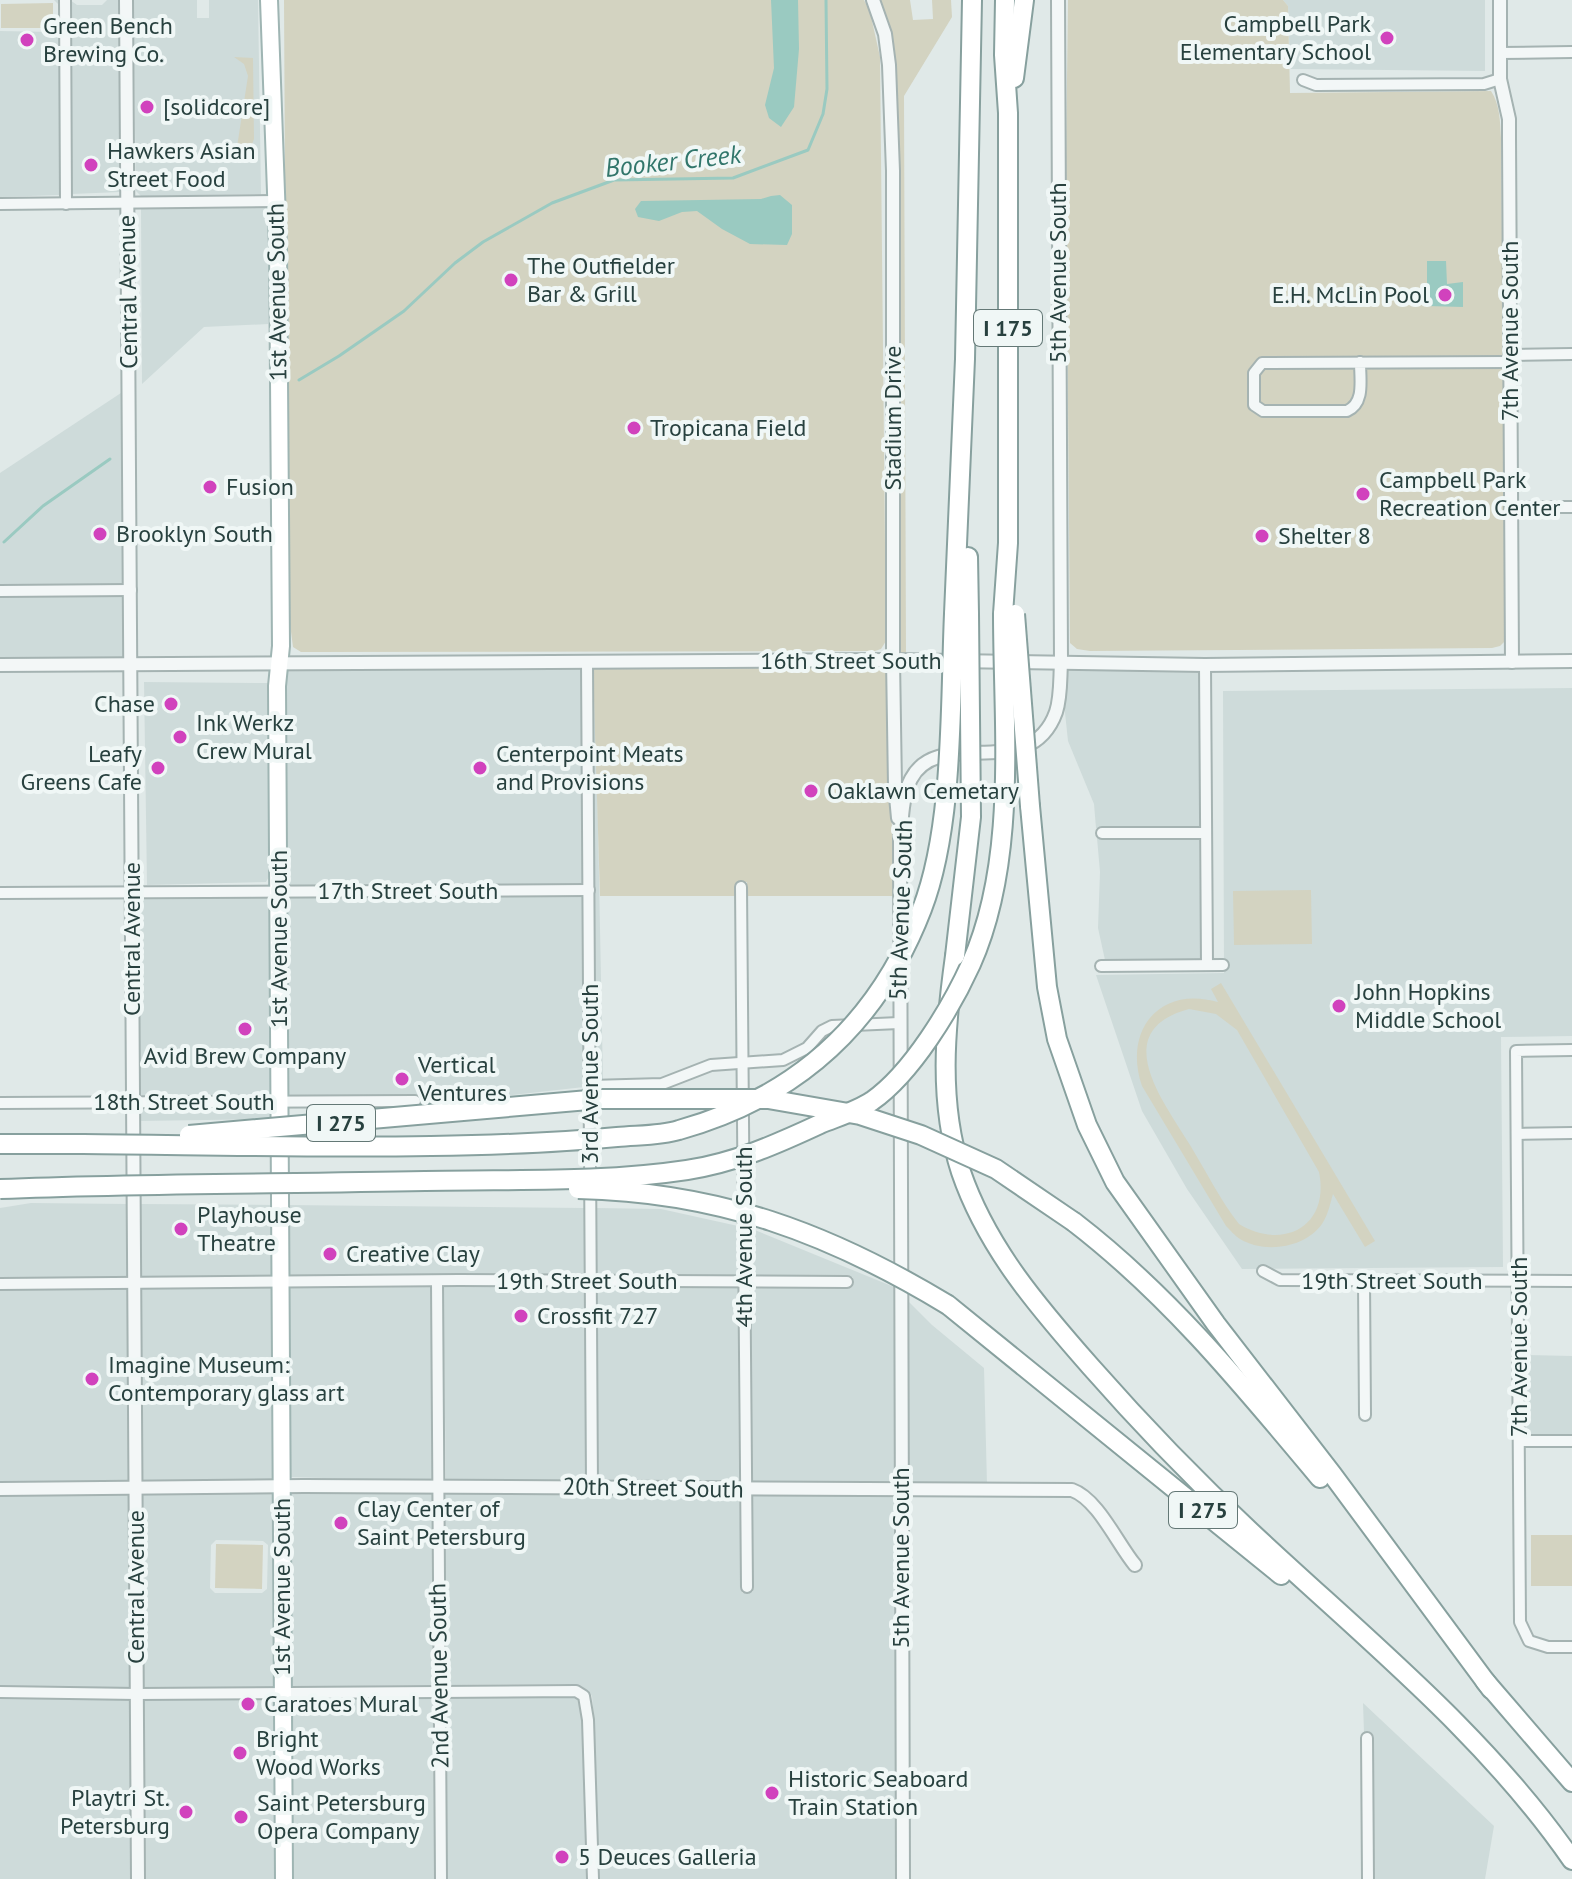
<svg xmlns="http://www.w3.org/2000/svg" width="1572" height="1879" font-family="'PT Sans',sans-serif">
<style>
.built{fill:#cedbda;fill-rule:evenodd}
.green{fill:#d3d3c1;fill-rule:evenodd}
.water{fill:#9acac1}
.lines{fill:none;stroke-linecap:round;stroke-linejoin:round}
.stream{stroke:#9acac1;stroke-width:3}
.minor-casing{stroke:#a5b3b2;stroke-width:14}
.tertiary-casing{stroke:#a5b3b2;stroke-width:16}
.primary-casing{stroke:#9fb5b3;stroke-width:20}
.motorway-casing{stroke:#87a09e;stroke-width:22}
.minor{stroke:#f3f7f7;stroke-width:10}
.tertiary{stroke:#f3f7f7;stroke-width:12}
.primary{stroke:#fff;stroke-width:16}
.motorway{stroke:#fff;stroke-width:18}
.motorway-bridge-casing{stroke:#87a09e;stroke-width:22;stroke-linecap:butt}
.motorway-bridge{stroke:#fff;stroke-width:18}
.poi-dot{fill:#d142bd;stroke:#f0f7f6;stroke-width:3}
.labels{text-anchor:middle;stroke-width:8;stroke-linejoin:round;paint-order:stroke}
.shield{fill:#f0f7f6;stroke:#647876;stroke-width:2}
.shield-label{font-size:22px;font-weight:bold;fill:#28413f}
.poi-label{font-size:24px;fill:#28413f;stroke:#f0f7f6;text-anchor:start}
.street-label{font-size:24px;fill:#28413f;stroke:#f0f7f6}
.water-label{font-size:26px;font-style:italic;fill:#31766b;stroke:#f0f7f6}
</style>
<rect width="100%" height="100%" fill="#e0e9e8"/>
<g class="built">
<polygon points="54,0 59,0 60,195 0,197 0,31 53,32 58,27 58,4"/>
<polygon points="70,0 77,5 102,5 107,0 120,0 120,192 72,194"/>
<polygon points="133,0 197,0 197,18 209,18 209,0 258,0 261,194 141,196 136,191"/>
<polygon points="1283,0 1485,0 1485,71 1290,69 1288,6"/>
<polygon points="269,208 268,324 204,327 142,384 141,209"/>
<polygon points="124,391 125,585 0,585 0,473"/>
<polygon points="125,595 125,659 0,660 0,596"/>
<polygon points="581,667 583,885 285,886 283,669"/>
<polygon points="1067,669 1199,670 1199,827 1096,828 1094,804 1068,741 1064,703"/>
<polygon points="144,682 268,683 272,871 266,882 147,885"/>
<polygon points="1572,688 1572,1036 1501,1037 1503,1267 1242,1269 1187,1189 1142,1111 1096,975 1224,973 1223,691"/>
<polygon points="593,694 596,723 603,1081 595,1080"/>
<polygon points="1097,838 1199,838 1201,960 1105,960 1098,928 1100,872"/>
<polygon points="583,895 584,1087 421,1105 420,1095 286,1096 285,897"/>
<polygon points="138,897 273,897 274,1096 139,1097"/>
<polygon points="139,1107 274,1107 274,1119 139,1121"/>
<polygon points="31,1203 128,1204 128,1277 0,1279 0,1208"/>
<polygon points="140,1204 274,1205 275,1277 140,1277"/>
<polygon points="286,1205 584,1208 585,1276 287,1277"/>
<polygon points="596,1208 661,1209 738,1226 738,1276 597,1276"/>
<polygon points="750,1228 894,1287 895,1483 751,1484 750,1286 852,1287 853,1277 750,1276"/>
<polygon points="460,1285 585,1287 586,1481 446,1481 443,1287"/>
<polygon points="738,1286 739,1484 598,1481 597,1287"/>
<polygon points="275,1287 276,1480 141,1482 140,1288"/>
<polygon points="431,1287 432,1481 288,1477 287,1288"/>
<polygon points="129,1288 130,1482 0,1484 0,1289"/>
<polygon points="906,1299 932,1325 984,1368 987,1484 907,1483"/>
<polygon points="1528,1355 1572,1356 1572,1436 1526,1436"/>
<path d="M276,1491l1,196 -134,1 -2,-195zM216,1540l47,1 5,4 -1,44 -5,4h-47l-5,-5 1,-43z"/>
<polygon points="288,1491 432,1491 433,1685 289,1687"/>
<polygon points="444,1491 739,1494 742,1593 753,1592 751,1494 895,1493 897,1879 599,1879 594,1720 592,1696 588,1690 576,1686 560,1684 445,1685"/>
<polygon points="130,1493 131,1688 0,1687 0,1494"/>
<polygon points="560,1695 573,1696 578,1699 583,1720 587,1879 447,1879 445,1696"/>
<polygon points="433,1696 435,1879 290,1879 289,1698"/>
<polygon points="0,1697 131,1699 132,1879 0,1879"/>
<polygon points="277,1698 278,1879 144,1879 143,1699"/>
<polygon points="1363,1703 1494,1826 1485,1879 1374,1879 1373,1734 1364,1733"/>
</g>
<g class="green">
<polygon points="284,0 864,0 870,12 880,57 886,641 881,649 875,651 301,652 293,647 290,624 288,250 285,185"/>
<polygon points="880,0 910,0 913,20 933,19 932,0 951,0 952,17 904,96 906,655 899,655 899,171 895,64 891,33"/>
<path d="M1068,0h215l5,6 2,87 201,-2c9,14 9,30 10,47l5,502 -6,6 -8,2 -402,3 -13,-2 -7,-6 -4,-484z"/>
<polygon points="53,3 53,28 1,28 1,4"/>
<polygon points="234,57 253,58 254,139 251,147 237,147 248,76 244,64"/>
<polygon points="887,665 894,896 747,896 747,882 736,882 735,896 600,896 593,667"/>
<polygon points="1311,890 1312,944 1234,945 1233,891"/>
<path d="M1221,983l154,258 -10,6 -32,-53c-3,10 -5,21 -11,30 -17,24 -57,30 -82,15 -5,-3 -10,-9 -14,-13l-84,-140c-19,-55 17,-101 76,-84l-7,-13zM1189,1009l27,5 21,16 82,142c11,54 -35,79 -80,52 -19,-24 -33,-53 -49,-79 -26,-43 -83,-114 -1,-136z"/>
<rect x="1531" y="1535" width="41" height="51"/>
<polygon points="216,1544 263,1545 262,1589 215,1588"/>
</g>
<g class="water">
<polygon points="771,0 798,0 799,49 794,107 781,127 769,118 765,105 774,68"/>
<polygon points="771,196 780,195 792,205 792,234 787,245 750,244 722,229 697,211 682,212 659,221 638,217 635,209 641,201 761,199"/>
<polygon points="1427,261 1446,261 1447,284 1463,282 1463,307 1427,306"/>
</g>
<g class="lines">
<g class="stream">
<polyline points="299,380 339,356 404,311 455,263 483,242 552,203 614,180 733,178 808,150 823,114 827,89 826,0"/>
<polyline points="4,542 43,506 110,459"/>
</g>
<defs>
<g id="minor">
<polyline points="65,0 66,204"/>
<polyline points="1500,53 1572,52"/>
<polyline points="1303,80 1316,85 1484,84 1500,79"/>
<polyline points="0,204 276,201"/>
<polyline points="1510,355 1572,354"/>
<path d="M1360,362c0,18 5,41 -13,49h-84l-9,-6v-32l8,-10 248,-1"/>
<polyline points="1511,507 1572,507"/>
<polyline points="0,591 131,590"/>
<polyline points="587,662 592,1486"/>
<polyline points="1205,665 1207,965"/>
<polyline points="1102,833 1205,833"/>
<polyline points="741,887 747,1587"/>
<polyline points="0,893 589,890"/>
<polyline points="1101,966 1223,965"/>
<polyline points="1572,1050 1516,1051 1520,1622 1529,1641 1548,1647 1572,1647"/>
<polyline points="590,1086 662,1084 711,1065 783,1060 807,1048 822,1031 832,1026 899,1023"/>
<polyline points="0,1103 415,1101"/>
<polyline points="1517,1134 1572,1133"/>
<polyline points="1263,1271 1280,1280 1572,1281"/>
<polyline points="1364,1281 1365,1415"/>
<polyline points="437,1282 441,1879"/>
<polyline points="0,1284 459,1280 847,1282"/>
<polyline points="1520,1441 1572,1441"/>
<polyline points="0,1692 137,1694 576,1691 584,1696 588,1720 593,1879"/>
<polyline points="1367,1738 1368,1879"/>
</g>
<g id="tertiary">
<polyline points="126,0 138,1879"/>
<polyline points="873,0 885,34 889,65 893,171 893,660 895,786 898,818"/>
<polyline points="1500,0 1500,79 1509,119 1509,138 1512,662"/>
<polyline points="0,665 893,660 1205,665 1572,661"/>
<path d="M0,1489l304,-3 768,4c26,9 46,55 63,75"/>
<path d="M903,1879l-3,-1040c2,-19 2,-43 11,-60 28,-54 119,6 145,-67 5,-15 4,-33 5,-49l-3,-663"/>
</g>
<polyline id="primary" points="269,0 278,247 281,646 277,686 284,1879"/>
<g id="motorway">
<polyline points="1014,78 1024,0"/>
<polyline points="968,557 969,614"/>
<polyline points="954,614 965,359 972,0"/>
<polyline points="1003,614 1008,543 1008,113 1004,55 1005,0"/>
<polyline points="1030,806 1047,987 1057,1039 1087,1125 1115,1182 1216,1324 1332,1474 1491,1689"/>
<path d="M955,956c-10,72 -17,146 6,216 26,76 78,136 130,195 51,58 104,113 160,165 111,104 234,202 321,328"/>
<polyline points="0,1144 83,1144"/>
<path d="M1074,1222c95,73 170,165 246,256"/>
<polyline points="948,1305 1281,1575"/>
<polyline points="1485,1681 1572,1782"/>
</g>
</defs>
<use href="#minor" class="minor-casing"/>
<use href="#tertiary" class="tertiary-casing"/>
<use href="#primary" class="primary-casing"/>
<use href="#motorway" class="motorway-casing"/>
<use href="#minor" class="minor"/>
<use href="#tertiary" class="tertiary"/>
<use href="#primary" class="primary"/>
<use href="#motorway" class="motorway"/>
<defs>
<g id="motorway-bridge">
<polyline points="1015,614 1030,806"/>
<polyline points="955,956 971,817 969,614"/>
<polyline points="189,1135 600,1099 768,1099 860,1115 921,1135 996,1169 1074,1222"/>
<path d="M83,1144c116,1 232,4 348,2 63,-1 124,-3 186,-9 20,-2 43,-1 62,-7 118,-33 199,-107 243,-221 32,-83 28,-206 32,-295"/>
<path d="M0,1189c142,-6 283,-5 425,-8 87,-2 176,2 262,-11 47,-7 90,-26 133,-46 17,-7 37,-13 52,-23 40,-28 79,-93 99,-137 47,-105 32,-238 32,-350"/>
<path d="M578,1189c141,3 251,44 370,116"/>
</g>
</defs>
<use href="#motorway-bridge" class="motorway-bridge-casing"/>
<use href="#motorway-bridge" class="motorway-bridge"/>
</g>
<g class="poi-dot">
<circle cx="1387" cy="38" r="8"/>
<circle cx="27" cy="40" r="8"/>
<circle cx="147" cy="107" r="8"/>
<circle cx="91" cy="165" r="8"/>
<circle cx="511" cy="280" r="8"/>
<circle cx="1445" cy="295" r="8"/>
<circle cx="634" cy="428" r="8"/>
<circle cx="210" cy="487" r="8"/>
<circle cx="1363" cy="494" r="8"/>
<circle cx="100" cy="534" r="8"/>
<circle cx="1262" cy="536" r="8"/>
<circle cx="171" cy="704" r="8"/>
<circle cx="180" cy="737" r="8"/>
<circle cx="158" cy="768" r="8"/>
<circle cx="480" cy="768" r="8"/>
<circle cx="811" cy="791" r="8"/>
<circle cx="1339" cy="1006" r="8"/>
<circle cx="245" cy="1029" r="8"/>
<circle cx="402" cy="1079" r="8"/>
<circle cx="181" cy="1229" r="8"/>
<circle cx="330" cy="1254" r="8"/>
<circle cx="521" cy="1316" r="8"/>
<circle cx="92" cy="1379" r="8"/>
<circle cx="341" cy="1523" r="8"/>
<circle cx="248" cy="1704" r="8"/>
<circle cx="240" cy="1753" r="8"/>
<circle cx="772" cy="1793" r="8"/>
<circle cx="186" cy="1812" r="8"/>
<circle cx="241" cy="1817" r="8"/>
<circle cx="562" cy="1857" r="8"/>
</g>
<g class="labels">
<g class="shield">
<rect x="974" y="310" width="68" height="36" rx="6"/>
<rect x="307" y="1105" width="68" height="36" rx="6"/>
<rect x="1169" y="1492" width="68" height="36" rx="6"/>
</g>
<g class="shield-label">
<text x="1008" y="336">I 175</text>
<text x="341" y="1131">I 275</text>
<text x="1203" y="1518">I 275</text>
</g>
<g class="poi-label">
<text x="1371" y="32" text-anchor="end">Campbell Park<tspan x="1371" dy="28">Elementary School</tspan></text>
<text x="43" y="34">Green Bench<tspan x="43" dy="28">Brewing Co.</tspan></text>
<text x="163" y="115">[solidcore]</text>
<text x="107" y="159">Hawkers Asian<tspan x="107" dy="28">Street Food</tspan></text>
<text x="527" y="274">The Outfielder<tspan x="527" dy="28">Bar &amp; Grill</tspan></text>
<text x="1429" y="303" text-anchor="end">E.H. McLin Pool</text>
<text x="650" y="436">Tropicana Field</text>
<text x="1379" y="488">Campbell Park<tspan x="1379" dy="28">Recreation Center</tspan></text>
<text x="226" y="495">Fusion</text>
<text x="116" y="542">Brooklyn South</text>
<text x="1278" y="544">Shelter 8</text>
<text x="155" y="712" text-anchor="end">Chase</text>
<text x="196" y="731">Ink Werkz<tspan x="196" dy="28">Crew Mural</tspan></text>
<text x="142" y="762" text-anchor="end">Leafy<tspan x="142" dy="28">Greens Cafe</tspan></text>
<text x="496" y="762">Centerpoint Meats<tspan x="496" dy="28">and Provisions</tspan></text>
<text x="827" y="799">Oaklawn Cemetary</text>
<text x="1355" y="1000">John Hopkins<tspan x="1355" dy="28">Middle School</tspan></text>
<text x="245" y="1064" text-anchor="middle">Avid Brew Company</text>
<text x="418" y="1073">Vertical<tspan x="418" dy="28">Ventures</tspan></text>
<text x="197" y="1223">Playhouse<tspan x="197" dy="28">Theatre</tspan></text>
<text x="346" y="1262">Creative Clay</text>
<text x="537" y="1324">Crossfit 727</text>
<text x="108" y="1373">Imagine Museum:<tspan x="108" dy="28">Contemporary glass art</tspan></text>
<text x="357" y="1517">Clay Center of<tspan x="357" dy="28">Saint Petersburg</tspan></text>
<text x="264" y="1712">Caratoes Mural</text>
<text x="256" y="1747">Bright<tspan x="256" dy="28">Wood Works</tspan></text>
<text x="788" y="1787">Historic Seaboard<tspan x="788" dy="28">Train Station</tspan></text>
<text x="170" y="1806" text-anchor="end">Playtri St.<tspan x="170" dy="28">Petersburg</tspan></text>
<text x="257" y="1811">Saint Petersburg<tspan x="257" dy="28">Opera Company</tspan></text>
<text x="578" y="1865">5 Deuces Galleria</text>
</g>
<g class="street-label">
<text transform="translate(1058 273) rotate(-90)" y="8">5th Avenue South</text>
<text transform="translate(128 292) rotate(-91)" y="8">Central Avenue</text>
<text transform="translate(277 292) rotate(-91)" y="8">1st Avenue South</text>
<text transform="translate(1510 331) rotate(-90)" y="8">7th Avenue South</text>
<text transform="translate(893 418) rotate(-90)" y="8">Stadium Drive</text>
<text x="851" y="669">16th Street South</text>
<text x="408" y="899">17th Street South</text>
<text transform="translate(901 910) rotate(-88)" y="8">5th Avenue South</text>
<text transform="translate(132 939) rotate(-90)" y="8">Central Avenue</text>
<text transform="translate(279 939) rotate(-90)" y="8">1st Avenue South</text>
<text transform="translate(590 1074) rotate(-90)" y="8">3rd Avenue South</text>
<text x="184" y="1110">18th Street South</text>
<text transform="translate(744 1237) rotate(-90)" y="8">4th Avenue South</text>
<text x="587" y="1289">19th Street South</text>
<text x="1392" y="1289">19th Street South</text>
<text transform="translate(1519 1347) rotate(-90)" y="8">7th Avenue South</text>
<text transform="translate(653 1488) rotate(1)" y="8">20th Street South</text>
<text transform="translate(901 1558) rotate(-90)" y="8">5th Avenue South</text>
<text transform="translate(136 1587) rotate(-90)" y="8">Central Avenue</text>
<text transform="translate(282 1587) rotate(-90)" y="8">1st Avenue South</text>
<text transform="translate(439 1676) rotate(-91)" y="8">2nd Avenue South</text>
</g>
<g class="water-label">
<text transform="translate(673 161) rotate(-6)" y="9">Booker Creek</text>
</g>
</g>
</svg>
